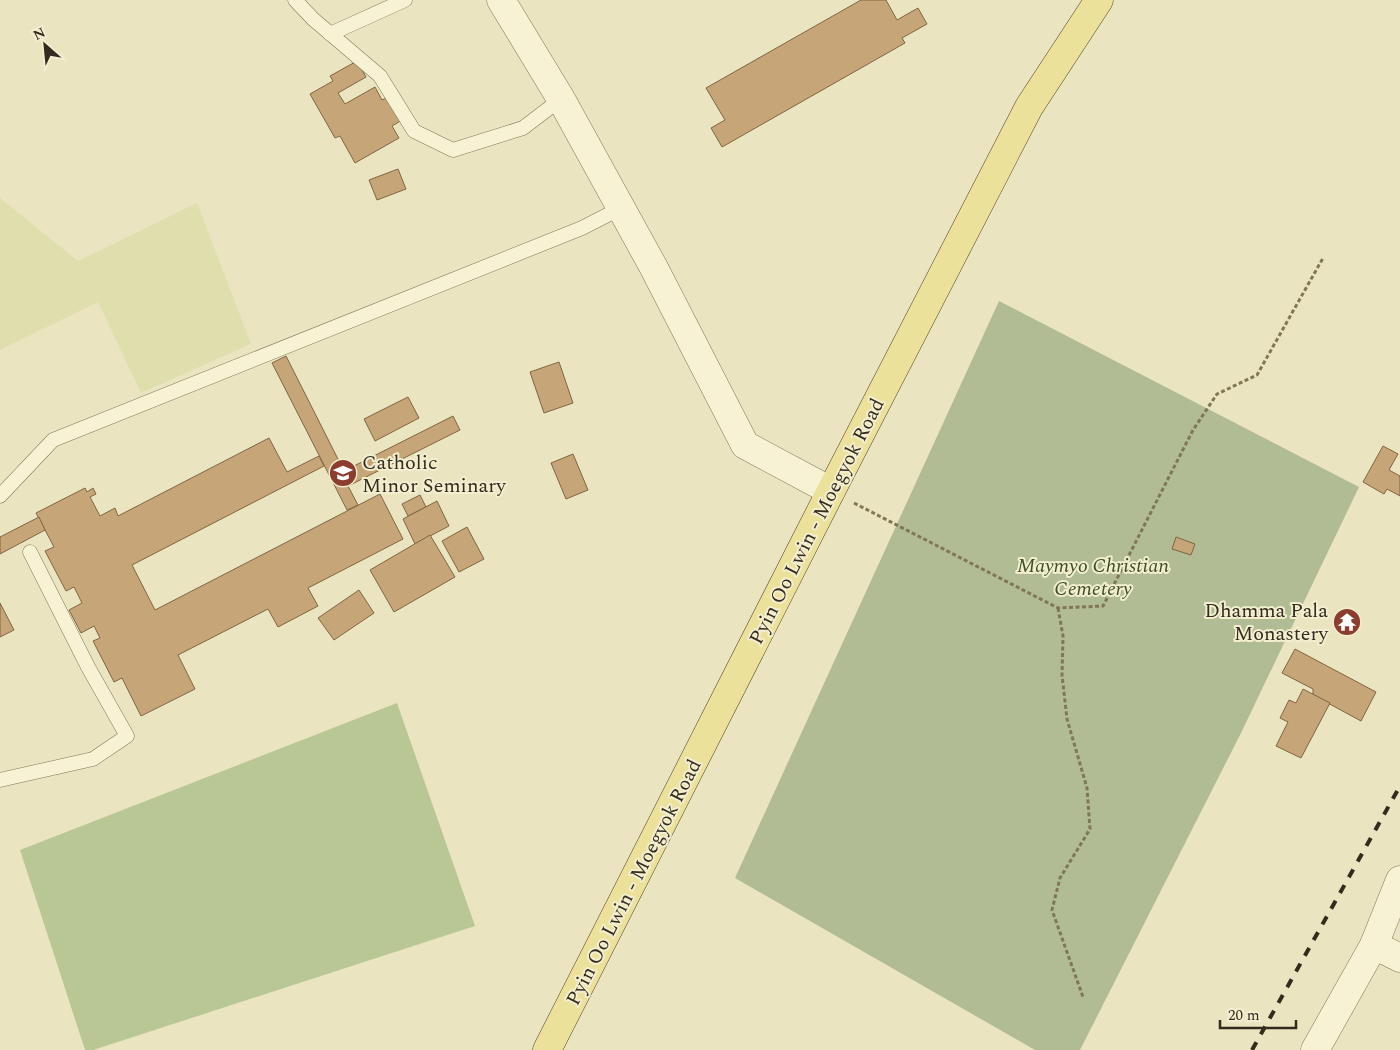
<svg xmlns="http://www.w3.org/2000/svg" width="1400" height="1050" font-family="Spectral,serif">
<style>
.farmland{fill:#dfdfae}
.green{fill:#b9c795}
.cemetery{fill:#b1bc94}
.building{fill:#c6a678;stroke:#806541}
.lines{fill:none;stroke-linecap:round;stroke-linejoin:round}
.lane-casing{stroke:#827659;stroke-width:15}
.street-casing{stroke:#827659;stroke-width:29}
.primary-casing{stroke:#50442e;stroke-width:29}
.path{stroke:#827659;stroke-width:3;stroke-dasharray:4 2.5;stroke-linecap:butt}
.lane{stroke:#f6f2d3;stroke-width:14}
.street{stroke:#f6f2d3;stroke-width:28}
.primary{stroke:#ece19a;stroke-width:28}
.rail{stroke:#332b1d;stroke-width:4;stroke-dasharray:9 9;stroke-linecap:butt}
.labels{text-anchor:middle;stroke-width:4;stroke-linejoin:round;paint-order:stroke}
.poi-label{font-size:20px;fill:#332b1d;stroke:#f2eecf;text-anchor:start}
.street-label{font-size:20px;fill:#332b1d;stroke:#f2eecf}
.park-label{font-size:20px;font-style:italic;fill:#3c4e25;stroke:#f2eecf}
</style>
<rect width="100%" height="100%" fill="#eae5c0"/>
<polygon class="farmland" points="0,198 78,261 197,203 251,344 141,393 98,302 0,350"/>
<polygon class="green" points="397,703 475,926 93,1050 85,1050 20,850"/>
<polygon class="cemetery" points="999,301 1359,487 1241,733 1080,1050 1035,1050 735,878"/>
<g class="building">
<polygon points="861,0 886,0 897,20 918,8 927,24 902,38 905,43 722,147 711,128 725,120 706,88"/>
<polygon points="357,61 366,77 338,93 345,104 375,87 382,100 388,97 402,120 392,126 399,138 355,163 340,136 335,138 310,94 333,81 330,76"/>
<polygon points="398,169 406,189 377,200 369,180"/>
<polygon points="286,356 344,471 453,416 460,430 348,486 358,505 347,510 272,363"/>
<polygon points="559,362 573,403 544,413 530,372"/>
<polygon points="408,397 419,418 375,441 364,419"/>
<polygon points="269,438 287,472 319,456 324,466 132,565 155,610 380,494 403,539 308,588 318,606 278,627 268,609 178,655 195,689 141,716 122,678 114,682 93,641 100,638 94,626 81,633 69,610 82,603 74,587 66,591 45,551 54,547 36,513 85,488 87,492 93,488 96,494 90,497 100,516 115,508 118,516"/>
<polygon points="1383,446 1398,454 1389,470 1400,476 1400,496 1387,489 1384,494 1363,482"/>
<polygon points="573,454 588,490 566,499 551,463"/>
<polygon points="420,495 426,507 408,516 402,504"/>
<polygon points="437,501 449,526 415,544 403,519"/>
<polygon points="39,517 45,530 0,554 0,537"/>
<polygon points="467,527 484,559 459,572 442,541"/>
<polygon points="430,535 455,577 394,612 370,570"/>
<polygon points="1176,537 1195,544 1191,555 1172,549"/>
<polygon points="359,590 374,613 334,640 318,618"/>
<polygon points="0,603 14,630 0,637"/>
<polygon points="1295,649 1376,692 1361,721 1313,695 1313,689 1282,673"/>
<polygon points="1303,689 1330,703 1301,758 1276,746 1288,722 1280,718 1289,700 1296,703"/>
</g>
<g class="lines">
<defs>
<g id="lane">
<polyline points="295,0 313,19 380,76 414,131 453,150 523,128 561,99"/>
<polyline points="330,34 405,0"/>
<polyline points="0,496 53,440 582,228 621,208"/>
<polyline points="0,780 93,759 127,736 88,667 30,552"/>
</g>
<g id="street">
<polyline points="501,0 561,99 654,268 745,445 831,491"/>
<polyline points="1374,945 1400,958"/>
<polyline points="1315,1050 1374,945 1400,880"/>
</g>
<polyline id="primary" points="547,1050 831,491 1029,107 1099,0"/>
</defs>
<use href="#lane" class="lane-casing"/>
<use href="#street" class="street-casing"/>
<use href="#primary" class="primary-casing"/>
<g class="path">
<polyline points="854,503 1058,608 1103,606 1193,430 1217,394 1257,375 1323,258"/>
<polyline points="1058,608 1063,636 1062,675 1067,719 1087,788 1090,829 1060,878 1052,910 1083,997"/>
</g>
<use href="#lane" class="lane"/>
<use href="#street" class="street"/>
<use href="#primary" class="primary"/>
<polyline class="rail" points="1252,1050 1400,786"/>
</g>
<defs>
<symbol id="school-disc" viewBox="-11 -11 22 22"><circle r="9.5" fill="#8d3d2e" stroke="#f2eecf"/><path d="M0-5L7-2L0 1L-7-2ZM-4 1L0 2.5L4 1V4Q0 6-4 4Z" fill="#fff"/></symbol>
<symbol id="temple-disc" viewBox="-11 -11 22 22"><circle r="9.5" fill="#8d3d2e" stroke="#f2eecf"/><path d="M0-6L5-2H3V0L6.5 2.5H4V6H1.5V3h-3V6H-4V2.5H-6.5L-3 0V-2H-5Z" fill="#fff"/></symbol>
</defs>
<g fill-rule="evenodd">
<use href="#school-disc" x="327" y="457" width="32" height="32"/>
<use href="#temple-disc" x="1331" y="606" width="32" height="32"/>
</g>
<g class="labels">
<g class="poi-label">
<text x="362" y="469">Catholic<tspan x="362" dy="23">Minor Seminary</tspan></text>
<text x="1328" y="617" text-anchor="end">Dhamma Pala<tspan x="1328" dy="23">Monastery</tspan></text>
</g>
<g class="street-label">
<text transform="translate(816 521) rotate(-63)" y="7">Pyin Oo Lwin - Moegyok Road</text>
<text transform="translate(633 882) rotate(-63)" y="7">Pyin Oo Lwin - Moegyok Road</text>
</g>
<g class="park-label">
<text x="1093" y="572">Maymyo Christian<tspan x="1093" dy="23">Cemetery</tspan></text>
</g>
</g>
<g transform="translate(45 45) rotate(333)" stroke="#f2eecf" stroke-width="4" paint-order="stroke">
<path d="M0-4L9 19L0 12L-9 19Z" fill="#332b1d"/>
<text y="-8" font-size="14" font-weight="bold" text-anchor="middle" fill="#332b1d">N</text>
</g>
<path d="M1220 1020v8h76v-8" fill="none" stroke="#332b1d" stroke-width="2.5"/>
<text x="1228" y="1020" font-size="15" fill="#332b1d" stroke="#f2eecf" stroke-width="4" paint-order="stroke">20 m</text>
</svg>
